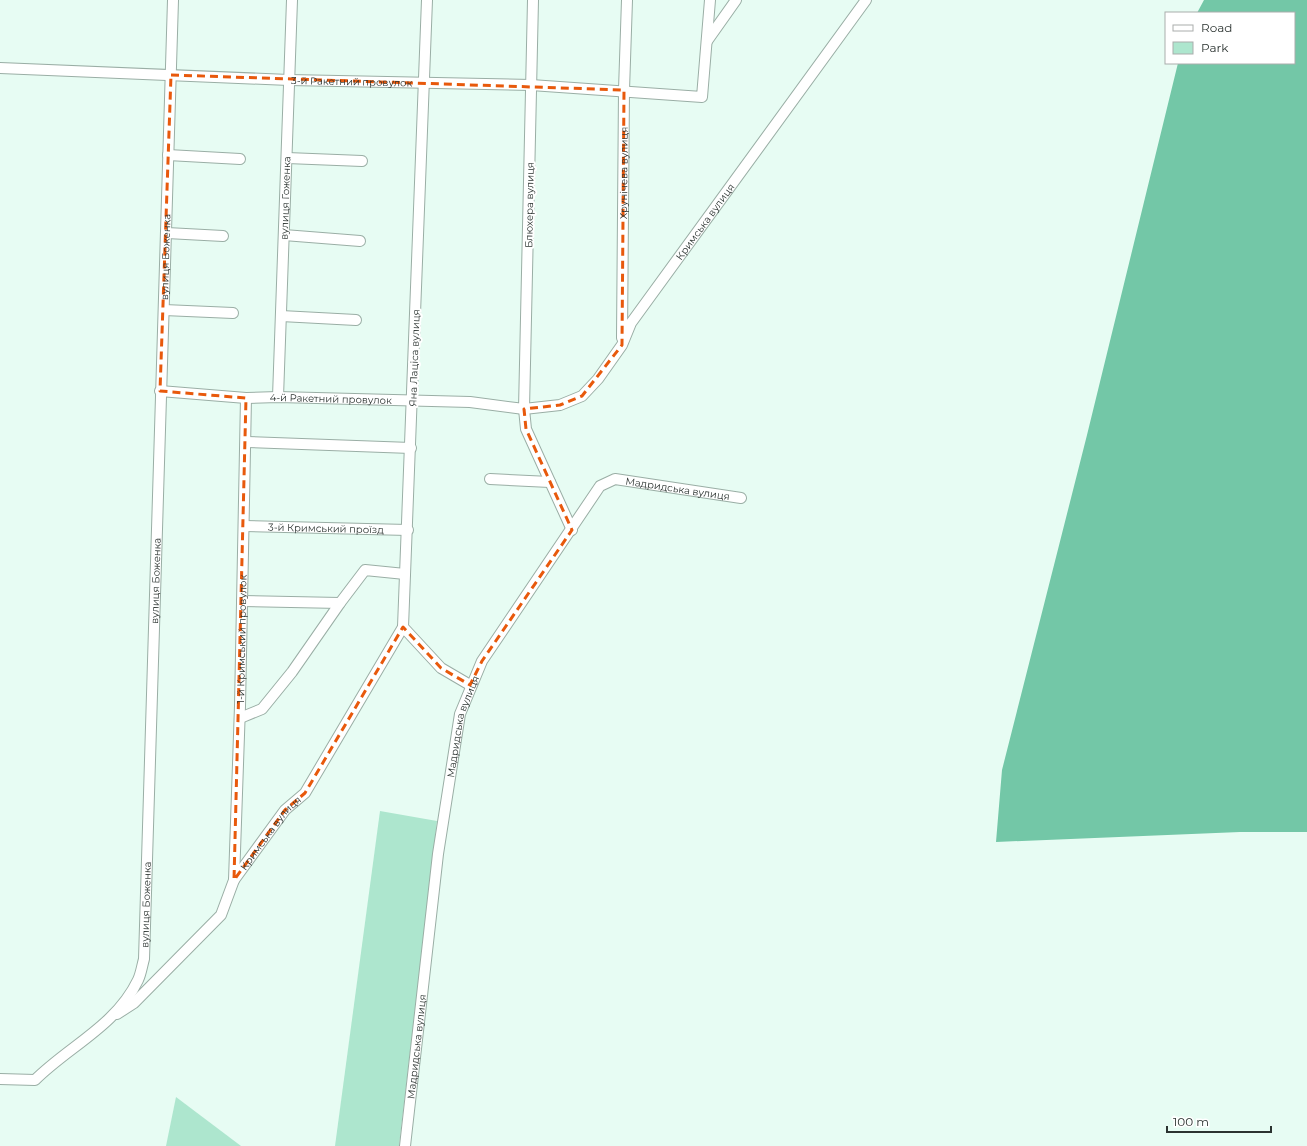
<svg xmlns="http://www.w3.org/2000/svg" width="1307" height="1146" font-family="Montserrat,sans-serif">
<style>
.green{fill:#ade6ce}
.forest{fill:#73c7a7}
.lines{fill:none;stroke-linecap:round;stroke-linejoin:round}
.minor-casing{stroke:#9aaea5;stroke-width:12}
.minor{stroke:#fff;stroke-width:10}
.marked{fill:none;stroke:#e8590c;stroke-width:3;stroke-dasharray:8 5;stroke-linejoin:round}
.labels{text-anchor:middle;stroke-width:4;stroke-linejoin:round;paint-order:stroke}
.street-label{font-size:10px;fill:#2b3330;stroke:#fff}
</style>
<rect width="100%" height="100%" fill="#e7fcf3"/>
<g class="green">
<polygon points="380,811 437,821 399,1146 335,1146"/>
<polygon points="176,1097 241,1146 166,1146"/>
</g>
<polygon class="forest" points="1204,0 1307,0 1307,832 1240,832 996,842 1002,770 1087,435 1178,63 1294,63 1294,13 1197,13"/>
<g class="lines">
<defs>
<g id="minor">
<polyline points="427,0 403,627 441,668 470,685"/>
<polyline points="533,0 524,409 526,429 572,530"/>
<polyline points="707,41 736,0"/>
<path id="s1" d="M0,68l289,12 242,5 171,12 8,-97"/>
<polyline points="168,155 240,159"/>
<polyline points="287,158 362,161"/>
<polyline points="167,233 223,236"/>
<polyline points="284,235 360,241"/>
<polyline points="164,310 233,313"/>
<polyline points="281,316 356,320"/>
<path id="s2" d="M622,338l2,-248 3,-90"/>
<path id="s3" d="M160,391l86,7 32,-1 192,5 54,7 36,-4 22,-9 16,-17 24,-34 9,-22 235,-323"/>
<path id="s4" d="M278,397l14,-397"/>
<polyline points="246,442 411,448"/>
<polyline points="490,479 550,482"/>
<path id="s5" d="M244,526l164,4"/>
<polyline points="242,601 340,603"/>
<polyline points="240,718 262,709 292,672 340,603 365,570 405,574"/>
<path id="s6" d="M234,880l6,-174 6,-308"/>
<path id="s7" d="M117,1014l17,-11 87,-88 13,-35 51,-70 20,-17 98,-166"/>
<path id="s8" d="M0,1079l35,1c34,-34 81,-54 103,-100 3,-6 4,-14 6,-21l29,-959"/>
<path id="s9" d="M405,1146l33,-292 22,-140 22,-53 118,-175 15,-7 126,19"/>
</g>
</defs>
<use href="#minor" class="minor-casing"/>
<use href="#minor" class="minor"/>
</g>
<path class="marked" d="M171,75l453,15 -2,255 -40,51 -22,9 -36,4 2,20 46,101 -90,131 -12,24 -29,-17 -38,-41 -98,166 -20,17 -51,70 12,-482 -86,-7z"/>
<g class="labels">
<g class="street-label">
<text dy="4" stroke="none"><textPath href="#s1" startOffset="352">3-й Ракетний провулок</textPath></text>
<text dy="4" stroke="none"><textPath href="#s2" startOffset="165">Хрунічева вулиця</textPath></text>
<text dy="4" stroke="none"><textPath href="#s4" startOffset="199">вулиця Гоженка</textPath></text>
<text transform="translate(529 205) rotate(-89)" y="4">Блюхера вулиця</text>
<text dy="4" stroke="none"><textPath href="#s3" startOffset="639">Кримська вулиця</textPath></text>
<text dy="4" stroke="none"><textPath href="#s8" startOffset="904">вулиця Боженка</textPath></text>
<text transform="translate(414 358) rotate(-88)" y="4">Яна Лаціса вулиця</text>
<text dy="4" stroke="none"><textPath href="#s3" startOffset="171">4-й Ракетний провулок</textPath></text>
<text dy="4" stroke="none"><textPath href="#s9" startOffset="784">Мадридська вулиця</textPath></text>
<text dy="4" stroke="none"><textPath href="#s5" startOffset="82">3-й Кримський проїзд</textPath></text>
<text dy="4" stroke="none"><textPath href="#s8" startOffset="580">вулиця Боженка</textPath></text>
<text dy="4" stroke="none"><textPath href="#s6" startOffset="241">1-й Кримський провулок</textPath></text>
<text dy="4" stroke="none"><textPath href="#s9" startOffset="424">Мадридська вулиця</textPath></text>
<text dy="4" stroke="none"><textPath href="#s7" startOffset="241">Кримська вулиця</textPath></text>
<text dy="4" stroke="none"><textPath href="#s8" startOffset="256">вулиця Боженка</textPath></text>
<text dy="4" stroke="none"><textPath href="#s9" startOffset="100">Мадридська вулиця</textPath></text>
</g>
</g>
<rect x="1165" y="12" width="130" height="52" fill="#ffffff" stroke="#aaadac"/>
<rect x="1173" y="25" width="20" height="6" fill="#ffffff" stroke="#aaadac"/>
<text x="1201" y="32" font-size="12" fill="#2b3330">Road</text>
<rect x="1173" y="42" width="20" height="12" fill="#ade6ce" stroke="#aaadac"/>
<text x="1201" y="52" font-size="12" fill="#2b3330">Park</text>
<path d="M1167 1126v6h104v-6" fill="none" stroke="#2b3330" stroke-width="2"/>
<text x="1173" y="1126" font-size="12" fill="#2b3330" stroke="#ffffff" stroke-width="3" paint-order="stroke">100 m</text>
</svg>
